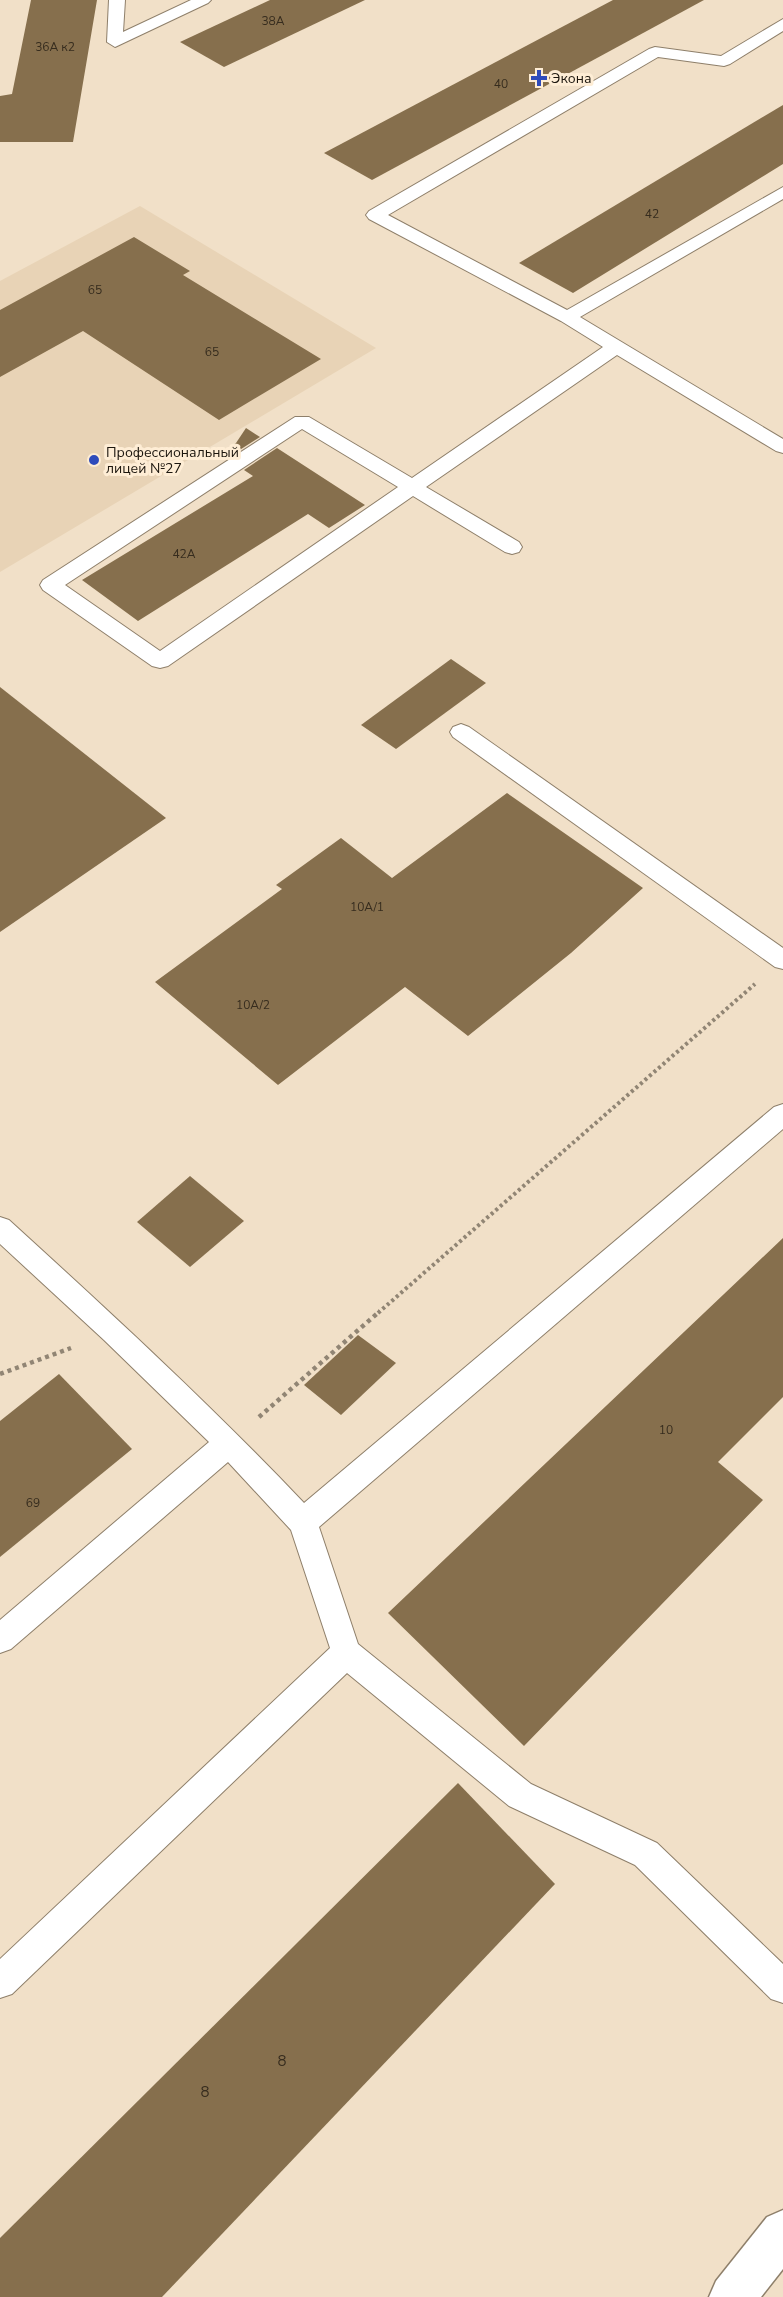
<svg xmlns="http://www.w3.org/2000/svg" width="783" height="2297" font-family="'Nunito Sans',sans-serif">
<style>
.built{fill:#e8d3b6}
.building{fill:#866f4d}
.lines{fill:none;stroke-linecap:round;stroke-linejoin:round}
.lane-casing{stroke:#8e7f6a;stroke-width:2}
.secondary-casing{stroke:#8e7f6a;stroke-width:3}
.path-far1{stroke:#918574;stroke-width:4;stroke-dasharray:3 3;stroke-linecap:butt}
.path{stroke:#918574;stroke-width:4.5;stroke-dasharray:4 4;stroke-linecap:butt}
.lane{fill:#fff;fill-rule:evenodd}
.secondary{fill:#fff;fill-rule:evenodd}
.poi-dot{fill:#2e4bbb;stroke:#feedd5;stroke-width:2}
.labels{text-anchor:middle;stroke-width:6;stroke-linejoin:round;paint-order:stroke}
.number-label{font-size:12px;fill:#362c1e}
.far-poi-label{font-size:14px;fill:#1c160e;stroke:#feedd5;text-anchor:start}
.near-number-label{font-size:15px;fill:#362c1e}
</style>
<rect width="100%" height="100%" fill="#f1e0c8"/>
<polygon class="built" points="140,206 376,348 0,572 0,281"/>
<g class="building">
<polygon points="31,0 97,0 73,142 0,142 0,96 12,94"/>
<polygon points="270,0 365,0 224,67 180,42"/>
<polygon points="613,0 704,0 372,180 324,153"/>
<polygon points="783,105 783,164 573,293 519,263"/>
<polygon points="134,237 190,271 183,275 321,359 219,420 83,331 0,377 0,310"/>
<polygon points="246,428 260,437 227,458 226,458"/>
<polygon points="277,448 365,505 329,528 308,514 138,621 82,580 253,476 244,470"/>
<polygon points="451,659 486,683 396,749 361,725"/>
<polygon points="0,687 166,818 0,932"/>
<polygon points="507,793 643,888 571,953 468,1036 405,987 278,1085 155,982 282,889 276,885 341,838 392,878"/>
<polygon points="190,1176 244,1221 190,1267 137,1222"/>
<polygon points="783,1238 783,1397 718,1462 763,1500 524,1746 388,1613"/>
<polygon points="358,1335 396,1363 341,1415 304,1385"/>
<polygon points="59,1374 132,1449 0,1557 0,1421"/>
<polygon points="458,1783 555,1884 162,2297 0,2297 0,2238"/>
</g>
<g class="lines">
<defs>
<g id="lane">
<polygon points="109,0 125,0 123,32 191,0 211,0 208,3 115,47 107,42"/>
<path d="M783,19v12l-53,33 -6,2 -66,-9 -270,158 179,95 216,-123v12l-203,118 203,122v14l-7,-2 -159,-96 -191,132 93,55 3,5 -3,5 -7,2 -7,-2 -92,-56 -245,170 -8,2 -8,-2 -109,-76 -3,-5 3,-5 252,-163h14l103,61 191,-131 -42,-26 -192,-102 -3,-4 3,-4 280,-162 6,-2 66,9zM302,429l96,58 -238,164 -95,-66z"/>
<polygon points="461,724 469,727 783,948 783,969 775,967 453,737 450,732 453,727"/>
<path d="M783,1104v25l-464,398 39,117 173,140 126,59 126,121v39l-12,-4 -136,-134 -126,-59 -162,-133 -335,321 -12,4v-39l330,-311 -39,-118 -63,-68 -217,187 -11,4v-33l209,-178 -105,-102 -104,-96v-27l9,3c101,92 201,184 295,283l470,-396z"/>
</g>
<polygon id="secondary" points="783,2210 783,2269 761,2297 709,2297 716,2281 767,2217"/>
</defs>
<use href="#lane" class="lane-casing"/>
<use href="#secondary" class="secondary-casing"/>
<polyline class="path-far1" points="378,1313 755,984"/>
<g class="path">
<polyline points="0,1374 71,1348"/>
<polyline points="259,1417 380,1311"/>
</g>
<use href="#lane" class="lane"/>
<use href="#secondary" class="secondary"/>
</g>
<g class="poi-dot">
<path d="M536 69h6v6h6v6h-6v6h-6v-6h-6v-6h6z"/>
<circle cx="94" cy="460" r="6"/>
</g>
<g class="labels">
<g class="number-label">
<text x="273" y="25">38А</text>
<text x="55" y="51">36А к2</text>
<text x="501" y="88">40</text>
<text x="652" y="218">42</text>
<text x="95" y="294">65</text>
<text x="212" y="356">65</text>
<text x="184" y="558">42А</text>
<text x="367" y="911">10А/1</text>
<text x="253" y="1009">10А/2</text>
<text x="666" y="1434">10</text>
<text x="33" y="1507">69</text>
</g>
<g class="far-poi-label">
<text x="551" y="83">Экона</text>
<text x="106" y="457">Профессиональный<tspan x="106" dy="16">лицей №27</tspan></text>
</g>
<g class="near-number-label">
<text x="282" y="2066">8</text>
<text x="205" y="2097">8</text>
</g>
</g>
</svg>
